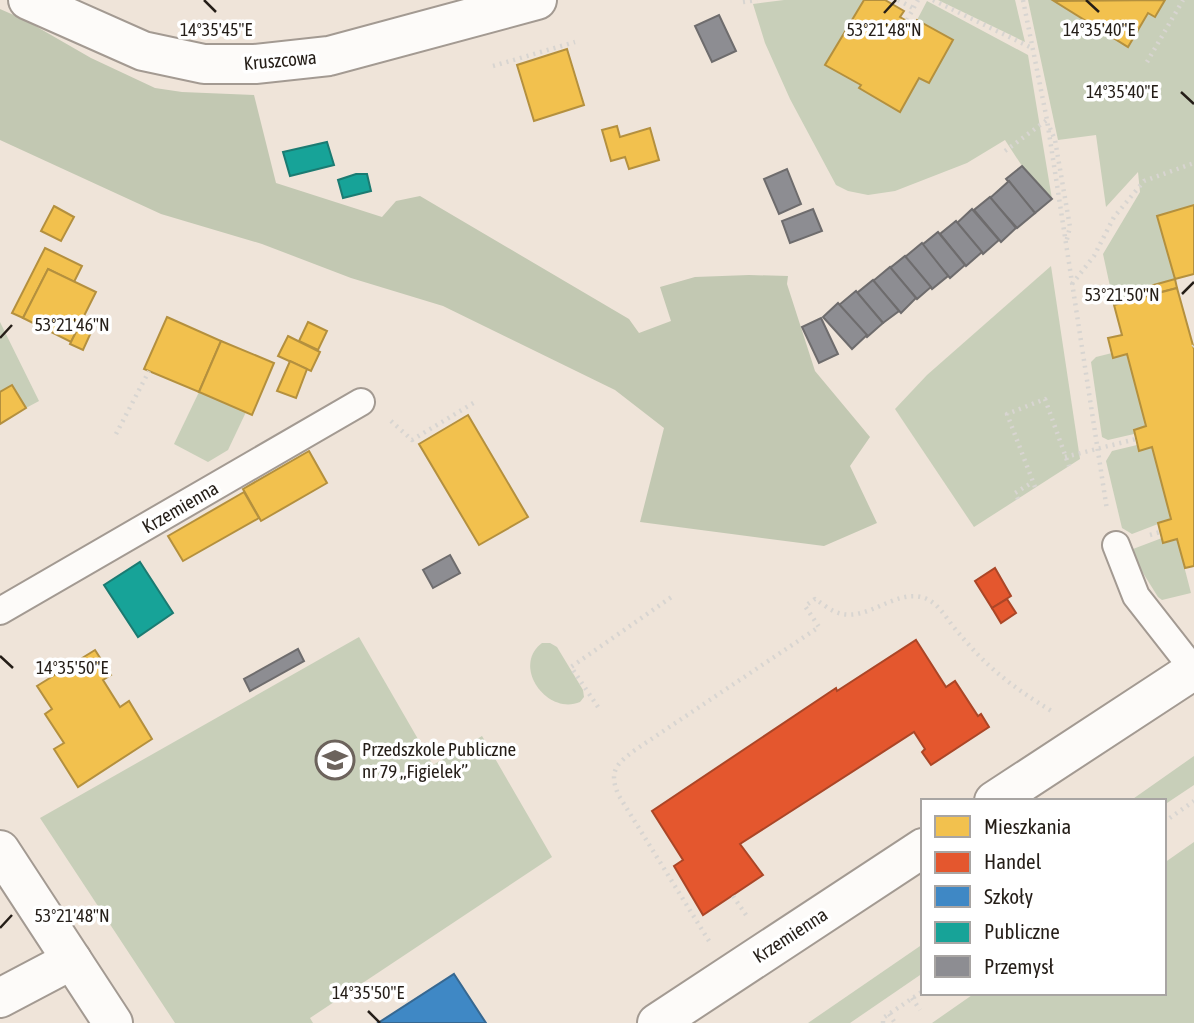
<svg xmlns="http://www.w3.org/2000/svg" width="1194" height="1023" font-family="'Asap Condensed',sans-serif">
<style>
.green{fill:#c8cfb9}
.forest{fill:#c2c8b2}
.homes{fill:#f2c14e;stroke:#b4903e;stroke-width:2}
.shops{fill:#e4572e;stroke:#ab4627;stroke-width:2}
.schools{fill:#3f88c5;stroke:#376891;stroke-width:2}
.public{fill:#17a398;stroke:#1b7b72;stroke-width:2}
.industry{fill:#8d8d92;stroke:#6e6c6d;stroke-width:2}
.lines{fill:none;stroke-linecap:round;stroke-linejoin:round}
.lane-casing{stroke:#a39a92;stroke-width:30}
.street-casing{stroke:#a39a92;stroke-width:42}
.path{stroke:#d8d5d1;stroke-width:4.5;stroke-dasharray:2 5;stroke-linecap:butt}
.lane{stroke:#fdfbf9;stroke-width:26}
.street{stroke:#fdfbf9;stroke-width:38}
.ticks{fill:none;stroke:#251e18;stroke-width:2.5}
.labels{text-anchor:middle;stroke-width:7;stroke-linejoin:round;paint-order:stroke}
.street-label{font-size:19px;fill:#251e18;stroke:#fff}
.poi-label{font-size:19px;fill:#251e18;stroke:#fff;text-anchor:start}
.ticks-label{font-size:18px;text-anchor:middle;fill:#251e18;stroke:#fff;stroke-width:7;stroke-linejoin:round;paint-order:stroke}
</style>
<rect width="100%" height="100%" fill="#efe4d9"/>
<g class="green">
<polygon points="784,0 864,0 825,65 861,85 859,88 900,111 919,78 929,83 952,40 917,20 927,1 1028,55 1052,199 1022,166 1005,140 967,163 895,191 868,195 848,191 836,185 790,99 765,43 753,4"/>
<polygon points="938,0 1015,0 1025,42"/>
<polygon points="1028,0 1055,0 1128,46 1148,13 1155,17 1165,0 1194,0 1194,205 1158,216 1175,279 1143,288 1145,296 1114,305 1103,254 1140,192 1138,172 1106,207 1096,135 1058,140"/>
<polygon points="1051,266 1080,459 974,527 895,409 927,375"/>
<polygon points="0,322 39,401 26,408 12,385 0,392"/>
<polygon points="1112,353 1114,358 1127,354 1146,426 1134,429 1134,434 1108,440 1102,437 1091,362 1096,357"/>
<polygon points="199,392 246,412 228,450 208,462 174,444"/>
<polygon points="1137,445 1139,450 1152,447 1171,519 1132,534 1122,528 1106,461 1112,451"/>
<polygon points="1162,538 1163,542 1177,539 1191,593 1162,600 1158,597 1138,565 1133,549"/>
<polygon points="359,637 433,765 482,736 552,857 310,1018 313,1023 175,1023 40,818"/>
<path d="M542,643h8l7,4 26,43 1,7 -4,5c-33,14 -69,-36 -38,-59z"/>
<polygon points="1194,756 1194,785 1164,805 1164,801 1130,801"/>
<polygon points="1194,842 1194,1023 932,1023 975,993 1164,993 1164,863"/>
<polygon points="923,944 923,973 850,1023 808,1023"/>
</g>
<polygon class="forest" points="0,9 25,20 91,58 155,88 182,92 254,95 276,183 382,217 396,201 420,196 629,319 639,333 671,321 660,287 695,277 749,275 788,276 787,284 815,371 870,437 850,466 877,523 824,546 640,522 664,428 615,390 443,306 351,278 262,244 161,214 0,140"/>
<g class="homes">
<polygon points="864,0 885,0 904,11 900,17 914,25 917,20 953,40 929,83 919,78 900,112 859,88 861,85 825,65"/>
<polygon points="1165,0 1155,17 1148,13 1128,47 1054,1"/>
<polygon points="567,49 584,105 534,121 517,65"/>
<polygon points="617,126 620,137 650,128 659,160 629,169 625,157 611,161 602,130"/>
<polygon points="1194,205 1194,274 1175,279 1157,216"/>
<polygon points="54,206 74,217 61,241 41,231"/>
<polygon points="45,248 82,266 74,282 48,269 23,318 12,313"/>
<polygon points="48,269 96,292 71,342 23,318"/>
<polygon points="1175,279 1177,288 1145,296 1143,288"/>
<polygon points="1177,288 1194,349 1194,566 1185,568 1177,539 1163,543 1158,523 1171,519 1152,447 1139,451 1134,430 1146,426 1127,354 1113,358 1108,338 1122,335 1114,305"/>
<polygon points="167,317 221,341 199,392 144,369"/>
<polygon points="81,322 93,328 83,350 70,344"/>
<polygon points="308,322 327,331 318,350 299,341"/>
<polygon points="288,336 320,352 311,371 278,356"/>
<polygon points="221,341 274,363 252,415 199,392"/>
<polygon points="290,361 307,369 296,398 277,391"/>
<polygon points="12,385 26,408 0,424 0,392"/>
<polygon points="468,415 528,517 479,545 419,444"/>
<polygon points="309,451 327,483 261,521 243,489"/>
<polygon points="244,492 259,518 183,561 168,536"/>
<polygon points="95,650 111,675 103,680 120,707 129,701 152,739 78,787 54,749 64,743 45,714 52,709 37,686"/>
</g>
<g class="shops">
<polygon points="995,568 1011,596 992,608 975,581"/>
<polygon points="1007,599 1016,613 1001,623 992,608"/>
<polygon points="916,640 946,687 955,681 978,716 981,714 989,727 931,765 922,752 925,749 914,732 740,844 763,875 703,915 674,866 683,860 652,811 836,688 837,691"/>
</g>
<polygon class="schools" points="454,974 486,1023 378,1023"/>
<g class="public">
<polygon points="327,142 334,165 290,176 283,152"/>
<polygon points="356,174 367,174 371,191 343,198 338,180"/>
<polygon points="140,562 173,613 138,637 104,585"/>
</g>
<g class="industry">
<polygon points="719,15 736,51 712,62 695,26"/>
<polygon points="1022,166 1052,199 1035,213 1006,179"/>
<polygon points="787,169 801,204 779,214 764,179"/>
<polygon points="1009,181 1035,213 1017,228 990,198"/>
<polygon points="990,197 1016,228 1001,242 974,210"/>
<polygon points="813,209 822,231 790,243 782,221"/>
<polygon points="972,209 999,240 983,254 957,223"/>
<polygon points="956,221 982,252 966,266 940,234"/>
<polygon points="938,232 965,265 950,278 922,245"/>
<polygon points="922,243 948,276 932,289 905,257"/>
<polygon points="905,256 931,287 917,299 890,268"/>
<polygon points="890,267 916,298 901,313 873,281"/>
<polygon points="873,280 899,311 883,323 857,293"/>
<polygon points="856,291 883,323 867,337 839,305"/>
<polygon points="838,303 867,335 852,349 823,317"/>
<polygon points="821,318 838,354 819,363 802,327"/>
<polygon points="450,555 460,573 433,588 423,570"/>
<polygon points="298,649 304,661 250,691 244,679"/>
</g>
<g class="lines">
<defs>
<g id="lane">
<polyline points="1116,545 1136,596 1194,670"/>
<polyline points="0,611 361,402"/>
</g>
<g id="street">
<polyline points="28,0 143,51 204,64 255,64 329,56 537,0"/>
<polyline points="994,801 1194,670"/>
<polyline points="0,850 113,1023"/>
<polyline points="0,998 72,960"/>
<polyline points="657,1023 923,848"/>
</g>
</defs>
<use href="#lane" class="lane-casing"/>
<use href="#street" class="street-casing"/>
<g class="path">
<polyline points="898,0 913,8"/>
<polyline points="933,0 1032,48"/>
<polyline points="1023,0 1047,120 1107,510"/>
<polyline points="743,2 757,0"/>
<polyline points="907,20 918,0"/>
<polyline points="1147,62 1183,0"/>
<polyline points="493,66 575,42"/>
<polyline points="1050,128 1055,140 1070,227 1066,243"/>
<polyline points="1005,151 1047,120"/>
<polyline points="1072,284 1094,256 1114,217 1144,181 1194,163"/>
<polyline points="1193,347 1194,346"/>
<polyline points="391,421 412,440 475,402"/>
<polyline points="116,434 149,371"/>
<polyline points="1065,457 1136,439"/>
<polyline points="1035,487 1007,414 1045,399 1069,466"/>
<polyline points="1018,499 1015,493 1033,482"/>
<polyline points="1150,535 1160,532"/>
<polyline points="598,707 571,667 673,596"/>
<polyline points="1164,822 1194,801"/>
<polyline points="733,896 746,915"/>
<path d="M709,941l-90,-145c-11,-24 -3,-32 16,-46l184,-123 -14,-21 10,-7c8,5 18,14 28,15 26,5 52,-23 78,-17 14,3 23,17 31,28 34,42 56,59 101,87"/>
<polyline points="912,998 920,1010"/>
<polyline points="889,1014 895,1023"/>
<polyline points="883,1023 883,1018 923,991"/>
</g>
<use href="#lane" class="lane"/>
<use href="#street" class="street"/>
</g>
<path class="ticks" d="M204,0l12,12M1086,0l13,12M884,13l12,-13M1181,92l13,12M1182,294l12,-12M0,338l12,-13M0,656l13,12M0,928l12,-13M368,1011l12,12"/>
<defs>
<symbol id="school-ring" viewBox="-11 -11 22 22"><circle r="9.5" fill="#fff" stroke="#6c635c" stroke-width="1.5"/><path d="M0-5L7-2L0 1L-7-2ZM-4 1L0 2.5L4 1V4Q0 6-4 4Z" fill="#6c635c"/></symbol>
</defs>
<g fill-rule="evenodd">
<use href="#school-ring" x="313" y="738" width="44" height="44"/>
</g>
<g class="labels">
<g class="street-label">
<text transform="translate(280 60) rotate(-5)" y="7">Kruszcowa</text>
<text transform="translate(180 507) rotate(-30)" y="7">Krzemienna</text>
<text transform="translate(790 935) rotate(-33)" y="7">Krzemienna</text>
</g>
<g class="poi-label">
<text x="362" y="756">Przedszkole Publiczne<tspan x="362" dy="22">nr 79 „Figielek”</tspan></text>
</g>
</g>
<g class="ticks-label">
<text x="216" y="36">14°35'45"E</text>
<text x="1099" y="36">14°35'40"E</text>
<text x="884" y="36">53°21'48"N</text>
<text x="1122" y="98">14°35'40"E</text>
<text x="1122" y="301">53°21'50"N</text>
<text x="72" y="331">53°21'46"N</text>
<text x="72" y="674">14°35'50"E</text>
<text x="72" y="922">53°21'48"N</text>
<text x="368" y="999">14°35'50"E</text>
</g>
<rect x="921" y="799" width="245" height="196" fill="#ffffff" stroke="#a8a5a3" stroke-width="2"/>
<rect x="935" y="816" width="35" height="21" fill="#f2c14e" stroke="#a8a5a3" stroke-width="2"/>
<text x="984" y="834" font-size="21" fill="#251e18">Mieszkania</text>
<rect x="935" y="852" width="35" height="21" fill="#e4572e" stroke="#a8a5a3" stroke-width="2"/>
<text x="984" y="869" font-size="21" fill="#251e18">Handel</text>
<rect x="935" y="886" width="35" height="21" fill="#3f88c5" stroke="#a8a5a3" stroke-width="2"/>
<text x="984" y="904" font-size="21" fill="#251e18">Szkoły</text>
<rect x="935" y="922" width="35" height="21" fill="#17a398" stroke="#a8a5a3" stroke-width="2"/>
<text x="984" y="939" font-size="21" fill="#251e18">Publiczne</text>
<rect x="935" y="956" width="35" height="21" fill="#8d8d92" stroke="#a8a5a3" stroke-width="2"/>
<text x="984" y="974" font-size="21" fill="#251e18">Przemysł</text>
</svg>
